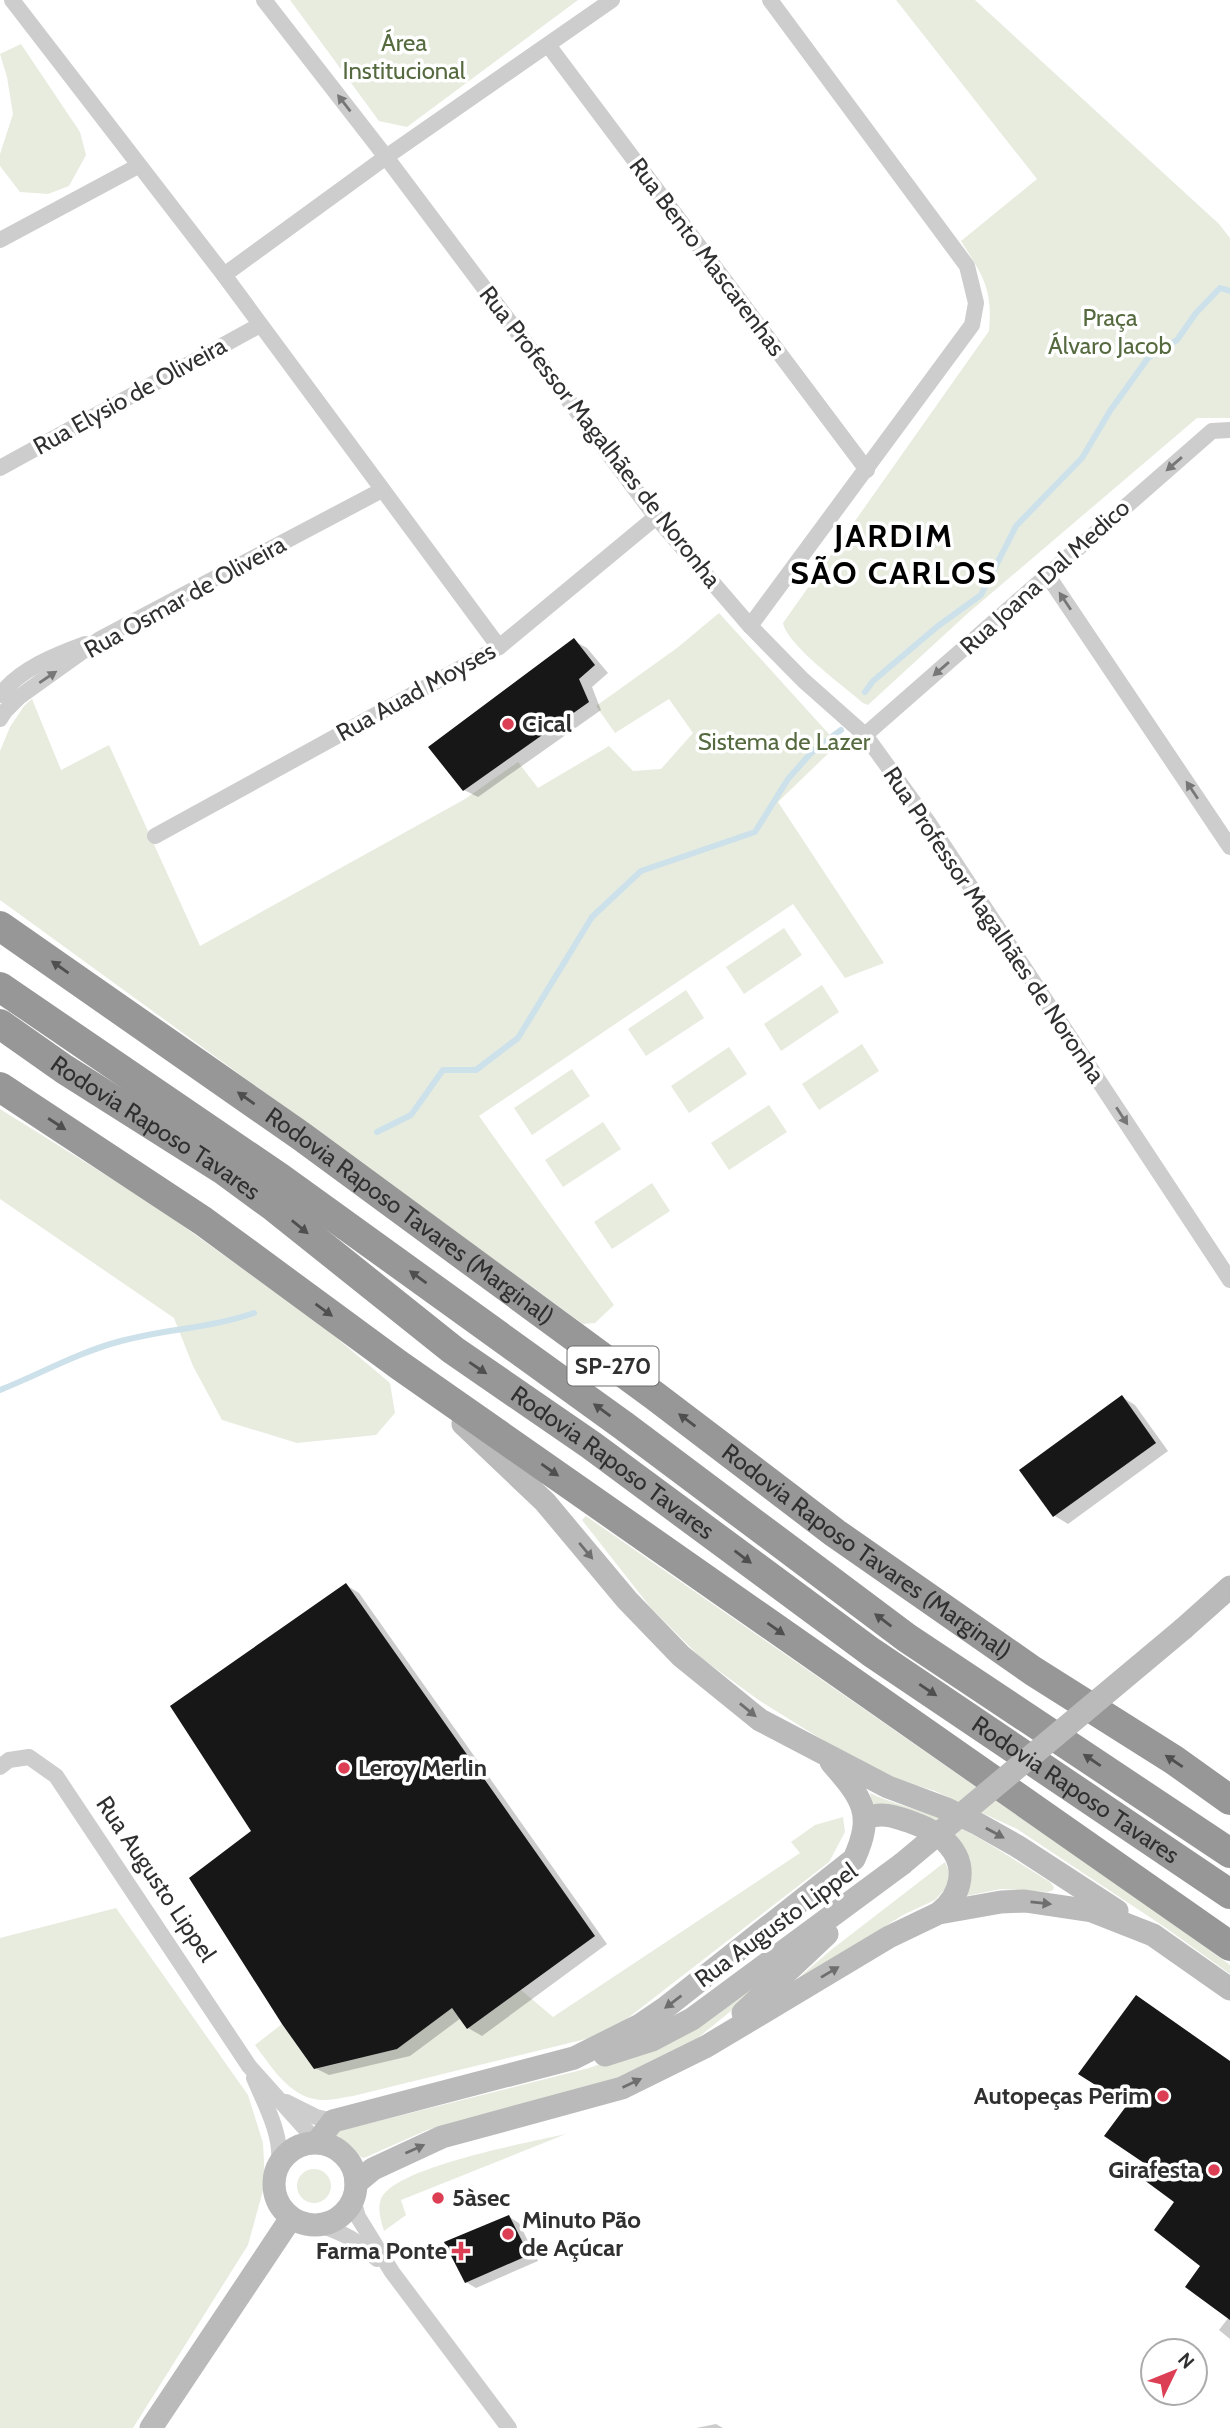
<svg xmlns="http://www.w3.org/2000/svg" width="1230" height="2428" font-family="Cabin,sans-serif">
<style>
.green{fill:#e7ecdf}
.shadow{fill:#0003}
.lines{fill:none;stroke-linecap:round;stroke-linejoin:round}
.stream{stroke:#cde1eb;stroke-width:6}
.building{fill:#171717}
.street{stroke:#cdcdcd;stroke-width:16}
.secondary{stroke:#bababa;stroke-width:23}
.highway{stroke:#979797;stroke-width:30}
.secondary-bridge{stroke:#bababa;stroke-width:23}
.oneway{fill:#777}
.oneway2{fill:#4f4f4f}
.oneway3{fill:#6e6e6e}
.poi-dot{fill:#dc3e53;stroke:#fff;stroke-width:2.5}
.labels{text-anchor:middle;stroke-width:7;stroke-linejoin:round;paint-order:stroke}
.shield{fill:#fff;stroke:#6e6e6e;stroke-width:2}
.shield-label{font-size:23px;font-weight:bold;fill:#303030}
.park-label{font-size:24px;fill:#566a40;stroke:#fff}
.street-label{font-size:24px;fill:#303030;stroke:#fff}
.poi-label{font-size:24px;font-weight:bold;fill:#303030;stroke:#fff;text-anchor:start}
.district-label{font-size:32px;font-weight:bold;letter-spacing:2px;fill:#000;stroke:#fff}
</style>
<rect width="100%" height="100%" fill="#fff"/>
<g class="green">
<polygon points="290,0 578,0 407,127 379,121"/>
<path d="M896,0h79l244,224 11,14v180h-33l-230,196 -99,91 -5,-2c-18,-16 -76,-58 -80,-80l206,-292c4,-42 -6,-55 -28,-90l76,-62z"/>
<polygon points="21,44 80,132 86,155 69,186 48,194 20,192 0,166 0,154 13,114 7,77 0,54"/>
<polygon points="719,613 838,744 778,802 884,963 845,978 793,904 479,1116 614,1305 595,1323 583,1324 0,900 0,751 10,727 24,706 32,699 61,770 109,745 200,946 465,799 518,762 538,788 609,746 633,771 661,769 693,733 669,699 615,733 596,706 677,648"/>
<polygon points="784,928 802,955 744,994 726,967"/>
<polygon points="822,985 839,1012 781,1051 764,1024"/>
<polygon points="686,990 704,1018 646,1056 628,1029"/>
<polygon points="862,1044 879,1071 819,1110 802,1084"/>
<polygon points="729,1047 747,1074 689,1113 671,1086"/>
<polygon points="572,1069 590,1096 532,1135 514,1108"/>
<polygon points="769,1105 787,1132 729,1170 711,1143"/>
<polygon points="0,1109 154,1205 326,1329 390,1383 395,1413 376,1435 297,1443 222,1420 193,1366 174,1318 0,1199"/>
<polygon points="603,1122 621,1149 563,1187 545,1160"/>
<polygon points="652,1183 670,1211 612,1249 594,1222"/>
<polygon points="586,1516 1172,1923 1230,1965 1230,1974 1166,1928 1017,1829 935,1791 892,1778 826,1742 760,1701 701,1658 651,1608 582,1520"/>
<path d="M870,1793c20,10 41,14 62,22 41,16 80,44 118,67l4,5 -1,3 -5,2 -47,-3 -35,7 4,-29 -83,-57 -15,-7z"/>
<path d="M843,1817l2,15 -16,30 -214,166 -25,10 -237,58c-9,1 -19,4 -28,4 -33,1 -52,-31 -70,-55l27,-21 33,45 82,-20 55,-41 15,21 54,-39 32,27 247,-164 -9,-11 24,-17z"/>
<polygon points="945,1862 950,1874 948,1886 935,1900 903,1915 788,1987 831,1950"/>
<polygon points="116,1908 248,2095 263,2143 265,2183 248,2245 133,2428 0,2428 0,1938"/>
<polygon points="769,1970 775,1975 683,2050 614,2080 427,2130 364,2158 361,2157 351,2146 340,2141 335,2135 339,2131 589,2068 663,2042"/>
<path d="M566,2134l-165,66 5,15 -22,16c-3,-10 -7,-22 -3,-32 13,-32 150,-57 185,-65z"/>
<circle cx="314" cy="2186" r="17"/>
</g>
<g class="shadow">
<polygon points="574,641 587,648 608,673 592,687 601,710 478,797 464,790"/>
<polygon points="1122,1397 1135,1405 1168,1451 1068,1524 1055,1516 1021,1471"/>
<polygon points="346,1585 359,1593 607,1944 482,2036 468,2028 461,2018 410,2056 329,2075 315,2068 254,1831"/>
<polygon points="1230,2061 1230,2339 1219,2330 1229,2317 1177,2202"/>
<polygon points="509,2217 519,2223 538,2261 476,2288 466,2282"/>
<polygon points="716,2424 723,2428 696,2428"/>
</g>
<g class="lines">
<g class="stream">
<polyline points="865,692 873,681 938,626 981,595 1016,526 1082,458 1110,411 1148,358 1177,340 1196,313 1220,288 1230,291"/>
<polyline points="377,1132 411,1115 443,1070 476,1070 518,1038 592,917 641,871 755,832 788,779 811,753 841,730"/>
<path d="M0,1390c40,-16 79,-38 121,-49 44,-12 90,-13 133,-28"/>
</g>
</g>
<g class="building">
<polygon points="574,638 595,665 579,679 589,702 463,791 428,747"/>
<polygon points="1122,1395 1156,1443 1053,1517 1019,1470"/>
<polygon points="346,1583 595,1936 467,2029 452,2008 397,2049 314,2069 282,2024 189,1878 251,1831 170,1706"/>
<polygon points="1136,1995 1230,2061 1230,2320 1185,2287 1200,2266 1154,2230 1174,2202 1136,2174 1144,2163 1104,2136 1127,2105 1078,2074"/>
<polygon points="509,2215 529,2255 465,2283 444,2242"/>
</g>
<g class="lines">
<g class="street">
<polyline points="12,0 224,275 499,647"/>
<polyline points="264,0 386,157 656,517 750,626 803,680 865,735 928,822 1230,1280"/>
<polyline points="548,45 867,470"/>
<polyline points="0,240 138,166"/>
<polyline points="224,275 386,157 612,0"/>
<polyline points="0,468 260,325"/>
<polyline points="1048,576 1230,847"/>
<polyline points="750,626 972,325 976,303 967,266 770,0"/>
<path d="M0,695c20,-26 55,-40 85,-51"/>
<polyline points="0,719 5,711 19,697 100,639 382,490"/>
<polyline points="865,735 1212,431 1230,430"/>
<polyline points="155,836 499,647 656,517"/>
<polyline points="0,1767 9,1760 29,1757 56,1776 249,2066 317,2142"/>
<path d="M254,2078c11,26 28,56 25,85"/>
<polyline points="286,2102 316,2117 333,2121"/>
<polyline points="353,2200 358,2217 392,2272 509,2428"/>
<path d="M319,2225c24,7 40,17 58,34"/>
</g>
<g class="secondary">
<polyline points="463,1424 545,1502 627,1600 681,1656 760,1720 888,1787 947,1809 978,1824 1017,1846 1117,1911"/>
<polyline points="1183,1629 1230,1587"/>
<path d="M866,1818c15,-6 27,-2 42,3 13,5 28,10 38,21 23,23 16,53 -7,71"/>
<polyline points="743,2013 827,1934"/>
<polyline points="605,2055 652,2040 692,2019 902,1864"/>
<path d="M317,2142l16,-21 241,-63 66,-33 25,-17 189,-149c21,-46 8,-61 -23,-97"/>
<circle cx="315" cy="2184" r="41"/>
<polyline points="356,2183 373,2169 442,2137 622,2088 707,2046 889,1937 939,1913 1001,1902 1025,1901 1092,1911 1153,1935 1230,1989"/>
<polyline points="151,2428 291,2218"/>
</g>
<g class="highway">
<path id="s1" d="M0,926l301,210 354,260 180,137 198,138 141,89 56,40"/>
<polyline points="0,987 280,1178 624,1426 907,1638 1230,1853"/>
<path id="s2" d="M0,1024l64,45 158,100 52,38 179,143 138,95 280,207 359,242"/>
<polyline points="0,1087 203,1221 399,1365 1230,1946"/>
</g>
<polyline class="secondary-bridge" points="902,1864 1183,1629"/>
</g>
<defs><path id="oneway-solid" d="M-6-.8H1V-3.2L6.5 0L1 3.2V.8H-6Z" transform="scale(1.75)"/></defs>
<g class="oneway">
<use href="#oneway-solid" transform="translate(344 103) rotate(-128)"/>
<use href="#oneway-solid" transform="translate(1174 464) rotate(139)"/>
<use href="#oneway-solid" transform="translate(1065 601) rotate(-124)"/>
<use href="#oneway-solid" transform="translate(941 669) rotate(139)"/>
<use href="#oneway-solid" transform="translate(48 677) rotate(-34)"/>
<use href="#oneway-solid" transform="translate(1192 790) rotate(-124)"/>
<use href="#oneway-solid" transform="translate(1122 1116) rotate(57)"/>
</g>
<g class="oneway2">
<use href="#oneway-solid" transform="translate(60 967) rotate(-145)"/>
<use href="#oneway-solid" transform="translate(246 1098) rotate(-145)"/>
<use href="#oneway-solid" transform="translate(57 1124) rotate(33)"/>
<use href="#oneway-solid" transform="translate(300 1227) rotate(39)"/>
<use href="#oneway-solid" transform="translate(418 1277) rotate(-144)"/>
<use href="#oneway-solid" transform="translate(324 1310) rotate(36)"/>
<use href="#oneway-solid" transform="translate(478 1368) rotate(34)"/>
<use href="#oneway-solid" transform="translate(602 1410) rotate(-144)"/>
<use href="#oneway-solid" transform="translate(687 1420) rotate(-143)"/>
<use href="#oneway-solid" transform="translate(550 1470) rotate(35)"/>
<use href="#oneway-solid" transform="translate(743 1557) rotate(37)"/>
<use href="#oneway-solid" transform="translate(883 1620) rotate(-143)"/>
<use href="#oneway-solid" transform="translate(776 1629) rotate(35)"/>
<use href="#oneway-solid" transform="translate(928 1690) rotate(34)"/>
<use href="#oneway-solid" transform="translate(1092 1760) rotate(-146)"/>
<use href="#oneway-solid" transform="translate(1174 1761) rotate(-146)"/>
</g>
<g class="oneway3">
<use href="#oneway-solid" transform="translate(586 1551) rotate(50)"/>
<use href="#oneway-solid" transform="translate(748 1710) rotate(39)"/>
<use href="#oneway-solid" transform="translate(995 1833) rotate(29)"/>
<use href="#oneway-solid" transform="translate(1041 1903) rotate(6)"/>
<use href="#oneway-solid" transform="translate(830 1972) rotate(-31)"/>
<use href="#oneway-solid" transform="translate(673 2002) rotate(143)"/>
<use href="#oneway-solid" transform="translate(632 2083) rotate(-25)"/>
<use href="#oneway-solid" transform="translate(415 2149) rotate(-24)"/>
</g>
<g class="poi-dot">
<circle cx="508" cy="724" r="7"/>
<circle cx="344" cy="1768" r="7"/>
<circle cx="1163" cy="2096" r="7"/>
<circle cx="1214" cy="2170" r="7"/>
<circle cx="438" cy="2198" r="7"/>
<circle cx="508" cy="2234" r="7"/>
<path d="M457.5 2240.5h7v7h7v7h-7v7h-7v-7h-7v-7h7z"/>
</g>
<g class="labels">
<rect class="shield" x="567.5" y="1346.5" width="91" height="39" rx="5"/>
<g class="shield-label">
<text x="613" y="1374">SP-270</text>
</g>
<g class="park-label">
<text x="404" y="51">Área<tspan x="404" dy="28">Institucional</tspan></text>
<text x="1110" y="326">Praça<tspan x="1110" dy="28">Álvaro Jacob</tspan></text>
<text x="784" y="750">Sistema de Lazer</text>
</g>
<g class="street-label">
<text transform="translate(707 257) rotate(53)" y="8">Rua Bento Mascarenhas</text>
<text transform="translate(130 396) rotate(-29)" y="8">Rua Elysio de Oliveira</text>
<text transform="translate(600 437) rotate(52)" y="8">Rua Professor Magalhães de Noronha</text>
<text transform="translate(1045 577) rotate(-42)" y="8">Rua Joana Dal Medico</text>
<text transform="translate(185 597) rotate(-29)" y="8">Rua Osmar de Oliveira</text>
<text transform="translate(416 692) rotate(-29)" y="8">Rua Auad Moyses</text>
<text transform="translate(994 925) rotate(56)" y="8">Rua Professor Magalhães de Noronha</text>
<text dy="8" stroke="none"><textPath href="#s2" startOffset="187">Rodovia Raposo Tavares</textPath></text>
<text dy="8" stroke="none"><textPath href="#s1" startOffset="502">Rodovia Raposo Tavares (Marginal)</textPath></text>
<text dy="8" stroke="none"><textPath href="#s2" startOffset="754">Rodovia Raposo Tavares</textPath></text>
<text dy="8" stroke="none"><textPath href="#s1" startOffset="1069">Rodovia Raposo Tavares (Marginal)</textPath></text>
<text dy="8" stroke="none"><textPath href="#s2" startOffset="1321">Rodovia Raposo Tavares</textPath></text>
<text transform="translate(156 1879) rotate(56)" y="8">Rua Augusto Lippel</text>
<text transform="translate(776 1925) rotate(-36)" y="8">Rua Augusto Lippel</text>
</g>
<g class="poi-label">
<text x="522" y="732">Cical</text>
<text x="358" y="1776">Leroy Merlin</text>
<text x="1149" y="2104" text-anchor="end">Autopeças Perim</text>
<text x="1200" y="2178" text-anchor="end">Girafesta</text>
<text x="452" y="2206">5àsec</text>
<text x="522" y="2228">Minuto Pão<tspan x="522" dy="28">de Açúcar</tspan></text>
<text x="447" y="2259" text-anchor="end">Farma Ponte</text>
</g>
<g class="district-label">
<text x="894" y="547">JARDIM<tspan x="894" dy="37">SÃO CARLOS</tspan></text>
</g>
</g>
<g transform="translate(1174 2372) rotate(47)"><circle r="33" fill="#ffffff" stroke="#acacac" stroke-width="2"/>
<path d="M0-5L12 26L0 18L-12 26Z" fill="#dc3e53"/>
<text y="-10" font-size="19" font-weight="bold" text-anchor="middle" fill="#303030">N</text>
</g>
</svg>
